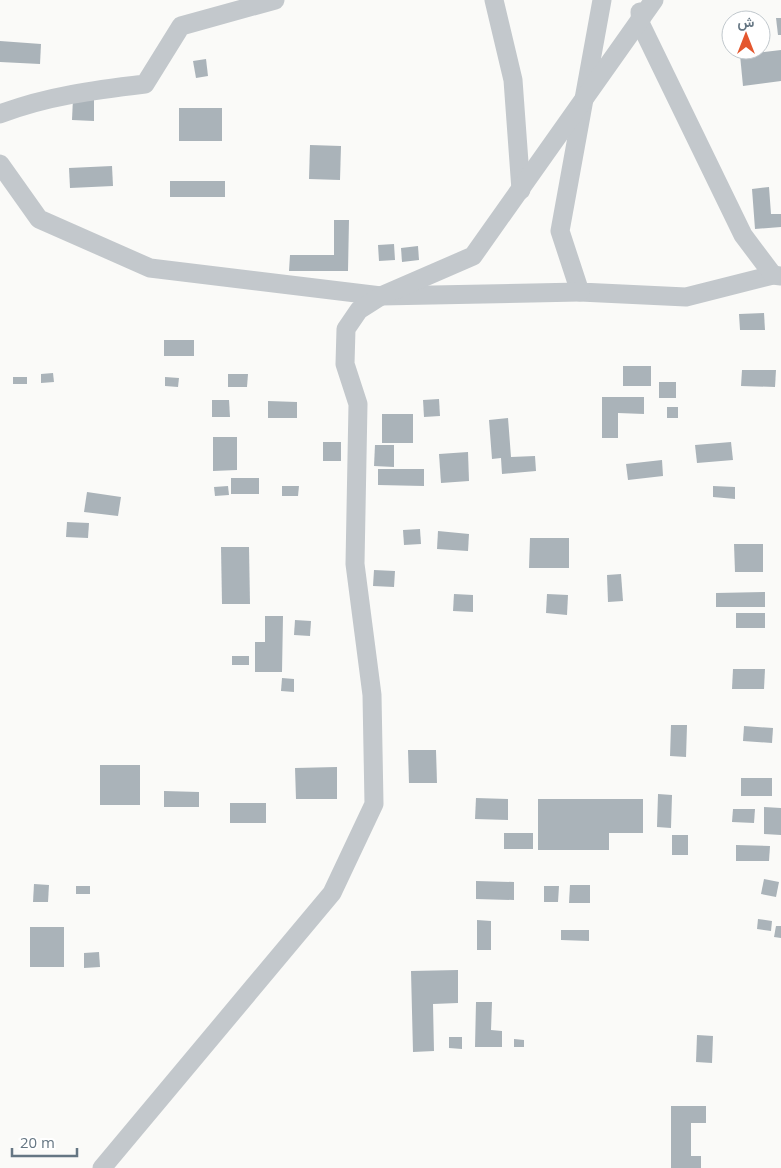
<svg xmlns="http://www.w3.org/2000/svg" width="781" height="1168" font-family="'Open Sans',Vazirmatn,sans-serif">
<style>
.building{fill:#aab3b9}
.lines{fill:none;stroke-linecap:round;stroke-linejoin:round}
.minor{stroke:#c3c8cc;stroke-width:19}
</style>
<rect width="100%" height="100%" fill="#fafaf8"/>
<g class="building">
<polygon points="776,18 781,18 781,35 778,35"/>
<polygon points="0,41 41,44 40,64 0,62"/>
<polygon points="781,50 781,81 743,86 740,55"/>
<polygon points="206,59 208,76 196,78 193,61"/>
<polygon points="73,98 94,99 94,121 72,120"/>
<rect x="179" y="108" width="43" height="33"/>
<polygon points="310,145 341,146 340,180 309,179"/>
<polygon points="112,166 113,186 70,188 69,168"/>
<rect x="170" y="181" width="55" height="16"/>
<polygon points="769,187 771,214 781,214 781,227 755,229 752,189"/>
<polygon points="334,220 349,220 348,271 289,271 290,255 334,255"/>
<polygon points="394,244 395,260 379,261 378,245"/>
<polygon points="418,246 419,260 402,262 401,248"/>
<polygon points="764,313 765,330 740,330 739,314"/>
<rect x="164" y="340" width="30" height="16"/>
<rect x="623" y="366" width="28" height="20"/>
<polygon points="742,370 776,370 775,387 741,386"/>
<polygon points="53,373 54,382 41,383 41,374"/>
<polygon points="228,374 248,374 247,387 228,387"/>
<rect x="13" y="377" width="14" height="7"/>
<polygon points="165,377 179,378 178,387 165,386"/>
<rect x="659" y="382" width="17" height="16"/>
<polygon points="602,397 644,397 644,414 618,413 618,438 602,438"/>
<polygon points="439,399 440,416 424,417 423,400"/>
<polygon points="212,400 229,400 230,417 212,417"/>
<polygon points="268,401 297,402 297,418 268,418"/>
<rect x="667" y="407" width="11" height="11"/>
<rect x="382" y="414" width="31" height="29"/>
<polygon points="508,418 511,457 535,456 536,471 502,474 501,458 492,459 489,420"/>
<polygon points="213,437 237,437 237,470 213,471"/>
<rect x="323" y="442" width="18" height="19"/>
<polygon points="731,442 733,460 697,463 695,445"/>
<polygon points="375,445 394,445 394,467 374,466"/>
<polygon points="468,452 469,481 441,483 439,454"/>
<polygon points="662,460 663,476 628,480 626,464"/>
<polygon points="378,469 424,469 424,486 378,485"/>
<rect x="231" y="478" width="28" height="16"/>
<polygon points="228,486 229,495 215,496 214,487"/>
<polygon points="282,486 299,486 298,496 282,496"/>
<polygon points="713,486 735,487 735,499 713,497"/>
<polygon points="87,492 121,497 118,516 84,512"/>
<polygon points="67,522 89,523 88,538 66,537"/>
<polygon points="420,529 421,544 404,545 403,530"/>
<polygon points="438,531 469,534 468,551 437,549"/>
<polygon points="530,538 569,538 569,568 529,568"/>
<polygon points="734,544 763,544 763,572 735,572"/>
<polygon points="221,547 249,547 250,604 222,604"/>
<polygon points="374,570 395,571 394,587 373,586"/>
<polygon points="621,574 623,601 608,602 607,575"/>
<polygon points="765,592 765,607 716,607 716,593"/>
<polygon points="454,594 473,595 473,612 453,611"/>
<polygon points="547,594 568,595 567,615 546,613"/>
<rect x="736" y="613" width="29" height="15"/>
<polygon points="265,616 283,616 282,672 255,672 255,642 265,642"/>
<polygon points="295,620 311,621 310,636 294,635"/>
<rect x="232" y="656" width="17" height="9"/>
<polygon points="733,669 765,669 764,689 732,689"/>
<polygon points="282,678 294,679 294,692 281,691"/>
<polygon points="671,725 687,725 686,757 670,756"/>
<polygon points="744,726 773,728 772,743 743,741"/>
<polygon points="408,750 436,750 437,783 409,783"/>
<rect x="100" y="765" width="40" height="40"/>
<polygon points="337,767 337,799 296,799 295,768"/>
<rect x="741" y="778" width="31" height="18"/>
<polygon points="164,791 199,792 199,807 164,807"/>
<polygon points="658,794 672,795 671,828 657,827"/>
<polygon points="476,798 508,799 508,820 475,819"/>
<polygon points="538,799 643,799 643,833 609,833 609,850 538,850"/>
<rect x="230" y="803" width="36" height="20"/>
<polygon points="764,807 781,808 781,835 764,834"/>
<polygon points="733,809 755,809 754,823 732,822"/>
<rect x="504" y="833" width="29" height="16"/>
<rect x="672" y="835" width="16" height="20"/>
<polygon points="736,845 770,846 769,861 736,861"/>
<polygon points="764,879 779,882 776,897 761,894"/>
<polygon points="476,881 514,882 514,900 476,899"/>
<polygon points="34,884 49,885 48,902 33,902"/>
<polygon points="570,885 590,885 590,903 569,903"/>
<rect x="76" y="886" width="14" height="8"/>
<polygon points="544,886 559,886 558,902 544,902"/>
<polygon points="758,919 772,921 771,931 757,929"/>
<polygon points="477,920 491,921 491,950 477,950"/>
<polygon points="776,926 781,926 781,938 774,937"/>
<rect x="30" y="927" width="34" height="40"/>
<polygon points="561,930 589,930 589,941 561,940"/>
<polygon points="99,952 100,967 84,968 84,953"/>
<polygon points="458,970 458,1003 433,1004 434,1051 413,1052 411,971"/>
<polygon points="476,1002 492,1002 491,1030 502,1031 502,1047 475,1047"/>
<polygon points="697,1035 713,1036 712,1063 696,1062"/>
<polygon points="449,1037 462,1037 462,1049 449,1048"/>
<polygon points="514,1039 524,1040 524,1047 514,1047"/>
<polygon points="671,1106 706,1106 706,1123 691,1123 691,1156 701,1156 701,1168 671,1168"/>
</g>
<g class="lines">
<g class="minor">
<polyline points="494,0 513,80 521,190"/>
<polyline points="602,0 560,231 580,292 686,297 773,275 781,276"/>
<polyline points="640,12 641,25 743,235 773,275"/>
<path d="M0,114c47,-18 95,-24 145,-30l36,-58 94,-26"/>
<polyline points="0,164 39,219 150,268 381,296 580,292"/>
<polyline points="102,1168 332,893 374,804 372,695 355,564 358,404 345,364 346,329 359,310 381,296 473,256 654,0"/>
</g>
</g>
<g transform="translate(746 35)"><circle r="24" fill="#ffffff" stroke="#c1c8cd"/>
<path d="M0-4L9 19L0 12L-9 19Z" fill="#e4572e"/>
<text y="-8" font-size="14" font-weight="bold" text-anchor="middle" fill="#657683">ش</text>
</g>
<path d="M12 1148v8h65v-8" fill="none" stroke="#657683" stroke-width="2.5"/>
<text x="20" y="1148" font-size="15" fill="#657683" stroke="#ffffff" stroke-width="4" paint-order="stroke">20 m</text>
</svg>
